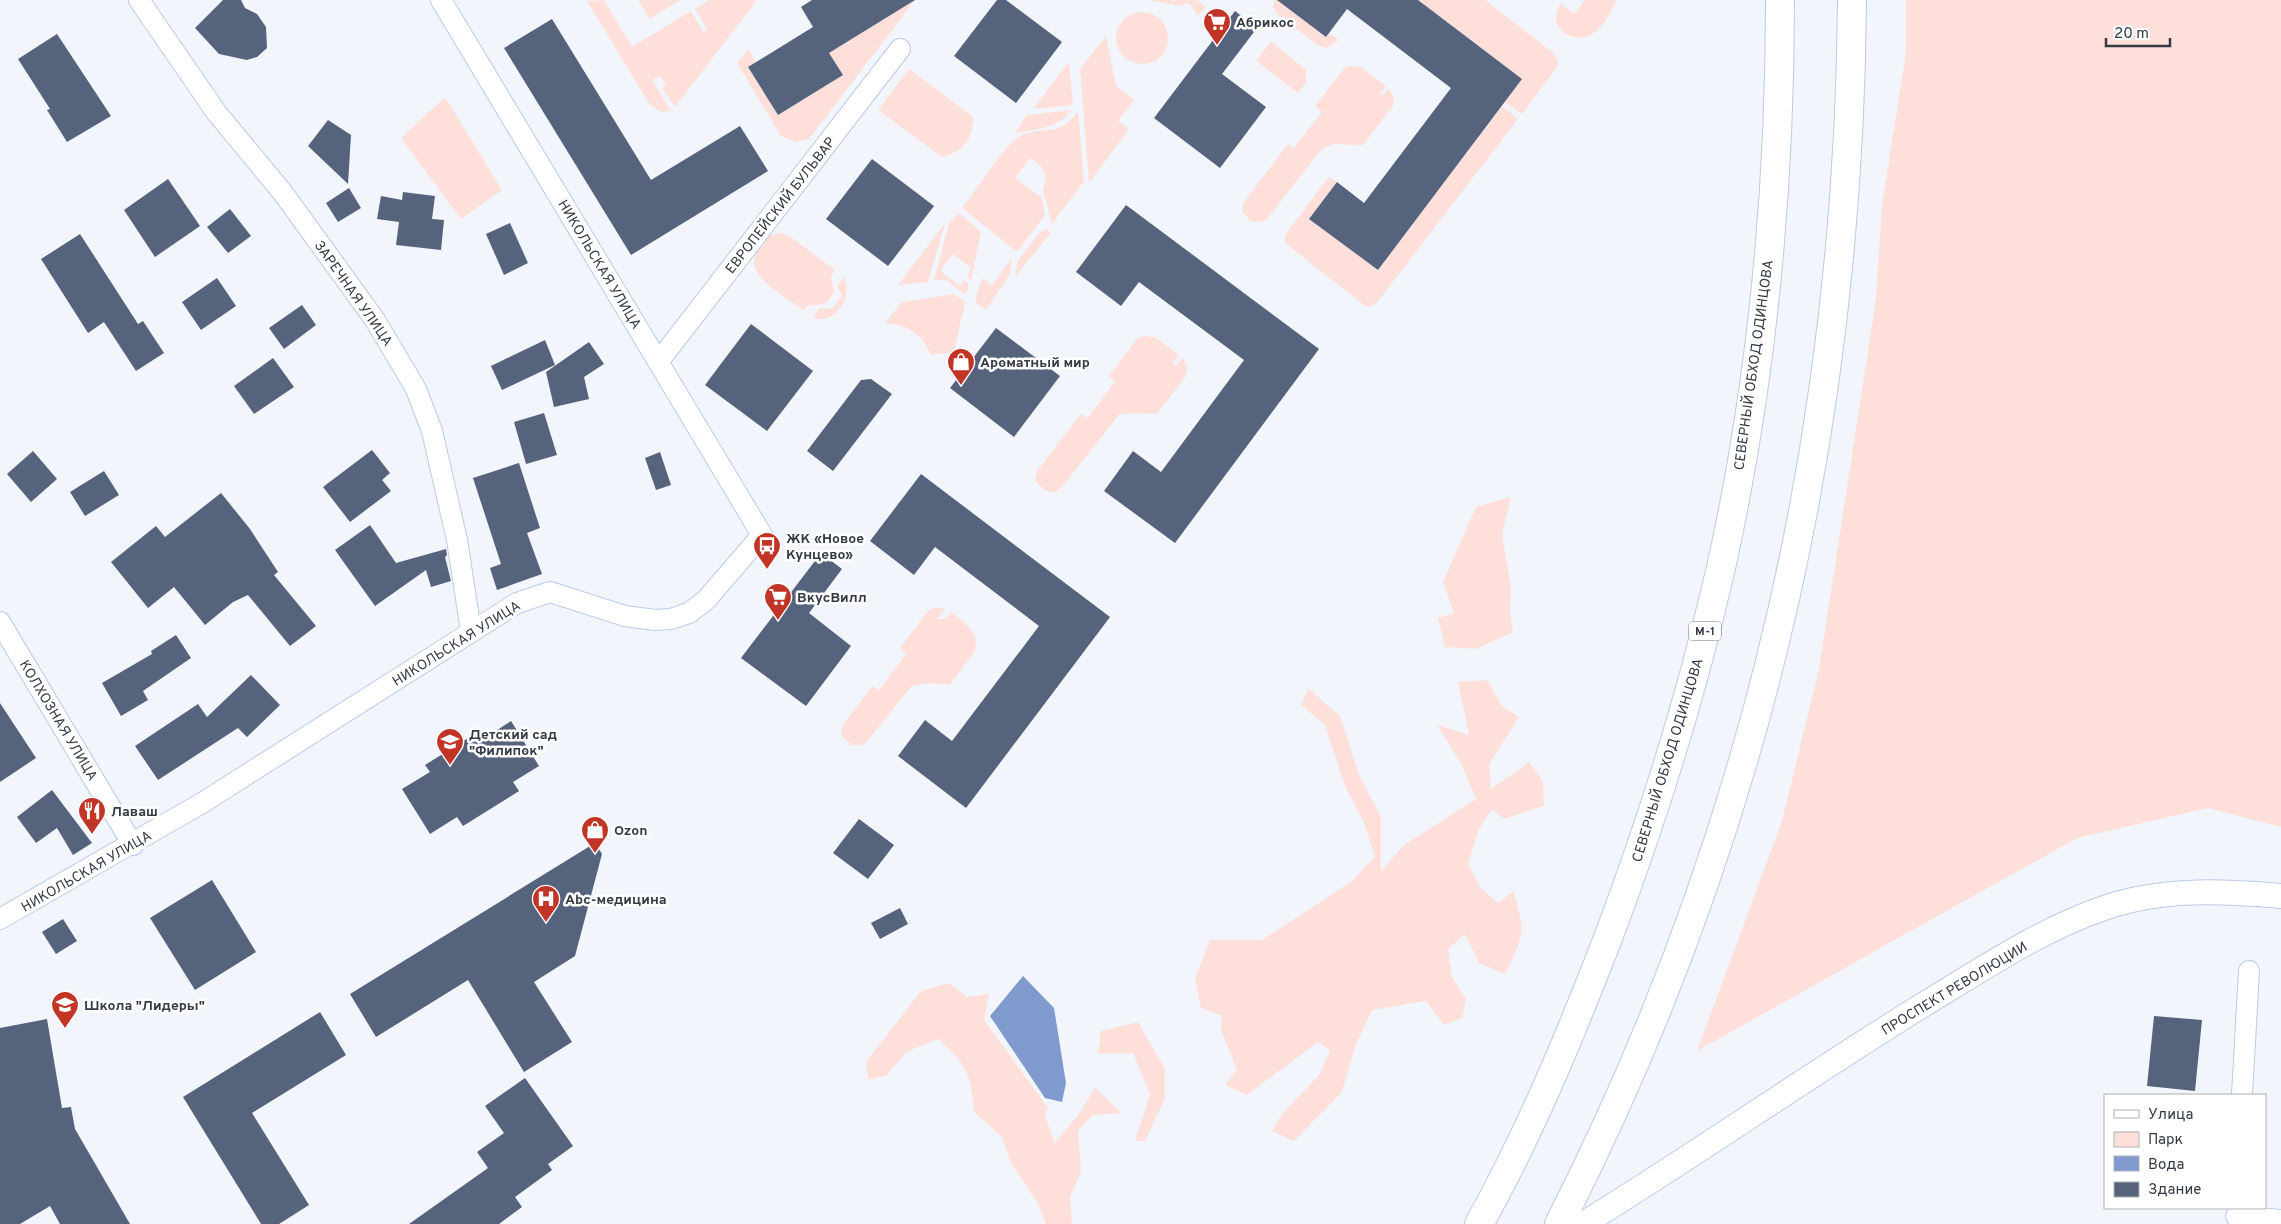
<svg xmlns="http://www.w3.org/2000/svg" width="2281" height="1224" font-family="Overpass,sans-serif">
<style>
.green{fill:#ffdfd9}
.water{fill:#809acd}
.building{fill:#55637d}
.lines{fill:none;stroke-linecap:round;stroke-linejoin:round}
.minor-casing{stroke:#bbcbe9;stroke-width:22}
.tertiary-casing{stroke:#bbcbe9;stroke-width:26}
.trunk-casing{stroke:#bbcbe9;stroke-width:30}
.minor{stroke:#fff;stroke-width:20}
.tertiary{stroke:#fff;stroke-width:24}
.trunk{stroke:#fff;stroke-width:28}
.labels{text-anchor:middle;stroke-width:5;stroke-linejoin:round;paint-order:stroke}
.shield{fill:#fff;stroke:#71757e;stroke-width:1}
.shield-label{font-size:12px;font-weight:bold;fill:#343a46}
.poi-label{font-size:14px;font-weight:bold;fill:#343a46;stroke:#fff;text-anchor:start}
.street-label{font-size:14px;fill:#343a46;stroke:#fff}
</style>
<rect width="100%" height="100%" fill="#f2f5fb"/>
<g class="green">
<polygon points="604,0 632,47 691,11 704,33 707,29 695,9 709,0 757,0 675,107 662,88 666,85 660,76 652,80 671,111 662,112 650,105 587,1"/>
<polygon points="638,0 680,0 650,19"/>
<polygon points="895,0 915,0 809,139 796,142 781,136 737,63 748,49 756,62 749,67 778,115 842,75 829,53 900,9"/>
<polygon points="1149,0 1170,0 1173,2 1175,0 1197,0 1206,7 1198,16 1189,3 1179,6"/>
<polygon points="1275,0 1289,0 1285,6 1326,37 1329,33 1339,40 1327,48 1319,46 1277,14 1273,6"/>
<polygon points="1418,0 1485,0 1552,52 1558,60 1557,67 1522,114 1505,102 1522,79"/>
<path d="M1585,0h32c-6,11 -12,25 -22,32 -20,16 -51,-5 -34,-29l13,11z"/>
<polygon points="1906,0 2281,0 2281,827 2208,808 2077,838 1697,1051 1782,821 1819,669 1876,299 1882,205 1906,53"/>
<circle cx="1142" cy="38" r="26"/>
<polygon points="1106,36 1116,86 1134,100 1118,121 1129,129 1089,183 1080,69"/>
<polygon points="1271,41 1306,70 1306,83 1298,93 1256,61"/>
<polygon points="1069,62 1073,105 1033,109"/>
<path d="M1349,66l12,1 25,19 -6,8 2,2 7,-8 5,10 -1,8 -30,39c-20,2 -27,-8 -45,8l-50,65 -6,4h-10l-10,-10 2,-10 44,-58 6,4 28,-36 -7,-6 29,-37z"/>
<path d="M909,69l64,48c1,21 -10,35 -31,40l-64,-47z"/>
<polygon points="445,97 502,190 461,219 401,138"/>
<polygon points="1502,106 1518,119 1375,305 1370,307 1364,305 1285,243 1285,235 1329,177 1337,182 1310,219 1378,270"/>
<path d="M1071,110c-12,19 -36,19 -56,23l12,-18z"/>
<path d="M1078,111l6,70 -32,43 -9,-34 3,-14 -5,-10 -11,-8 -15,20 27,20 3,17 -28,37 -55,-44c12,-15 42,-61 55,-70 22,-15 39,4 61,-27z"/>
<polygon points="959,213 981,232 971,280 967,277 971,268 953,254 940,271 960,286 964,280 969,284 966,295 946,280 934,280 949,224"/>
<polygon points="945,223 928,282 898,285"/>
<polygon points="1048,228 1050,234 1015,277 1018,260 1039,233"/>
<path d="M779,233l9,2 47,35 -4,6 3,16c-6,12 -13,14 -26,13l-4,6c-17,-14 -64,-36 -46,-62 6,-8 10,-14 21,-16z"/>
<polygon points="1012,258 1010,274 986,310 975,302 982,278 992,285"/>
<path d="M844,277c10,19 -9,49 -31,41l7,-10 12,1 10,-13 -5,-10z"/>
<path d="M954,294l11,8 -11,50 -23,3c-9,-21 -23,-30 -46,-32l17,-21z"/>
<polygon points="1143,336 1155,337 1179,355 1173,363 1176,366 1183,358 1187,367 1186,376 1157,414 1129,413 1119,415 1061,488 1056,492 1045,491 1035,481 1037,471 1081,414 1088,418 1115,381 1109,376 1137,339"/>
<polygon points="1511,497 1502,535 1511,586 1510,613 1513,632 1476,649 1445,647 1438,618 1454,613 1443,582 1476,507"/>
<path d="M934,608h11l-8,11h9l5,-7c14,11 29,19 24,39l-25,34 -20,-2 -18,3 -45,55 -5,4h-11l-10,-10 2,-10 29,-39 7,4 27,-36 -6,-6 28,-37z"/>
<path d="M1487,680l15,26 17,11 -30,47 2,25 38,-27 14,20 1,24 -40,13 -12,-10 -13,20 -11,35 13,24 17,15 15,-12c13,41 11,44 -8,83l-26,-11 -14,-29 -17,15 4,28 14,22 -4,19 -18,7 -18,-24 -54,9 -17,37 -13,45 -48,49 -22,-10 10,-17 37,-39 11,-25 -12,-8 -71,53 -22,-10 12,-15 -16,-40 1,-14 -21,-8 -6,-29 15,-39h52l89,-58 24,-25 -11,-34 -19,-37 -20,-61 -24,-20 7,-17 32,28 19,59 22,42v54l23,-26 72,-46 -15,-35 -24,-39 32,10 -11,-53z"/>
<path d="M949,983l18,14 22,-3 -5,26 64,88 -3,8 10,27 24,-29 16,-26 27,25 -29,2 -15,16 3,40 -11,27 2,26h-26l-9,-22 -27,-41 -8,-24 -28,-25c-3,-38 -7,-48 -36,-73l-32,13 -19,23 -19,5 -2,-18 55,-71z"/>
<polygon points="1138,1022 1165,1069 1165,1098 1145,1141 1135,1141 1150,1095 1133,1053 1098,1054 1101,1031"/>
</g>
<polygon class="water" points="1023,976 1054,1008 1066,1083 1062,1102 1045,1098 990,1016"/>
<g class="building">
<polygon points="223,0 241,0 245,8 257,14 266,27 267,48 257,57 247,60 219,54 195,28"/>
<polygon points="812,0 915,0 829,53 843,75 778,115 748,67 813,27 801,7"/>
<polygon points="997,0 1006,0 1062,42 1016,103 954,56"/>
<polygon points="1277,0 1418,0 1522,79 1378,270 1309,219 1337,182 1364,203 1451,88 1347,9 1326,37"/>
<polygon points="1235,11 1257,28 1222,74 1266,107 1220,168 1154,118"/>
<polygon points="552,19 651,180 740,126 768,171 631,255 504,48"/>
<polygon points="57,34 111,116 67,142 47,110 50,109 18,59"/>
<polygon points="328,120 351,135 348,184 308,146"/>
<polygon points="872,159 934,206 888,266 826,219"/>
<polygon points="168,179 200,226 155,257 124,210"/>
<polygon points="349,188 361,208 338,222 326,203"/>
<polygon points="403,192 435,196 432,219 444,220 441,250 396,245 399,222 377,219 381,196 402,200"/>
<polygon points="1126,205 1319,349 1175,543 1104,491 1133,451 1161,472 1244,360 1139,282 1121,306 1076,272"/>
<polygon points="230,209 251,236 228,253 207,227"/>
<polygon points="510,223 528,263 504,275 486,234"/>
<polygon points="80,234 138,324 143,321 164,353 136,371 104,322 88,333 41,259"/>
<polygon points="217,278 236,306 201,330 182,302"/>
<polygon points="302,305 316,325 284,349 269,328"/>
<polygon points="751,324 813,371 767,431 705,385"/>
<polygon points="996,328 1060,376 1014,437 950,388"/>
<polygon points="545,340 555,365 502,390 491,366"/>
<polygon points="589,342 604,364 584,377 589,399 554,407 546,372"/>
<polygon points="273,358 294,387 254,414 234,386"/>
<polygon points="871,379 892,394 833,471 807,451 861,380"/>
<polygon points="544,413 557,455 526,464 514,422"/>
<polygon points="372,450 390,473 382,480 391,491 350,522 323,487"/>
<polygon points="33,451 57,479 31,502 7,474"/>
<polygon points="660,452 671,485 656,490 645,458"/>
<polygon points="519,463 540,528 527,533 542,574 497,590 490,568 501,564 473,478"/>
<polygon points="104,471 119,495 85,516 70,492"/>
<polygon points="921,474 1110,617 966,808 898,756 925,720 952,741 1039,626 935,547 914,575 870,541"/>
<polygon points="221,493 250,529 278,572 274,575 316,626 290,646 248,595 233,602 205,625 174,587 148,608 111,562 156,526 165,537"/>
<polygon points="370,525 396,563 446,549 447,555 445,557 451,581 431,587 426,570 375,606 335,550"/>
<polygon points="821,553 842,569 809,613 851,646 806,706 741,658"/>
<polygon points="176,635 191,658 143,691 148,700 121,716 102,683 152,654 151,651"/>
<polygon points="251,675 280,705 247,737 238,728 158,780 135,746 198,704 207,717"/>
<polygon points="0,703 36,758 0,782"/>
<polygon points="511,721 539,766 513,782 519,791 463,826 457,817 430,834 402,789 430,772 425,765 481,730 486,737"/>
<polygon points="52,790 92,843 73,855 57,828 36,843 17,817"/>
<polygon points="859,819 894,845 868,879 833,853"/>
<polygon points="595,843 602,854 575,956 534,982 572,1042 524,1072 468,980 376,1037 350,994"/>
<polygon points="212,880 256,952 195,990 150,918"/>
<polygon points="900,908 908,924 880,939 871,923"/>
<polygon points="63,919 77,941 56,954 42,932"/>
<polygon points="320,1012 346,1055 252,1113 309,1205 279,1224 261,1224 183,1097"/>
<polygon points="2154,1016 2202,1020 2195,1091 2147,1086"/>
<polygon points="47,1019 62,1108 71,1107 75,1129 130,1224 60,1224 50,1206 20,1224 0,1224 0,1028"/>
<polygon points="525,1078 573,1146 548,1164 552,1170 515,1197 522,1207 499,1224 409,1224 488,1168 477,1152 504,1133 485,1106"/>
</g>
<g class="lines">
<defs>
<g id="minor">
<polyline points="139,0 216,112 283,193 375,320 416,389 432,431 457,540 471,631"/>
<polyline points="659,361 900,49"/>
<polyline points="0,622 133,845"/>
<polyline points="0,919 202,803 517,603 550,592 625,616 655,620 671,619 689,613 706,600 762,535 441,0"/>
<polyline points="2242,1095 2249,971"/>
<polyline points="2236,1216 2281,1220"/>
</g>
<path id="tertiary" d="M1583,1224c115,-71 225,-148 340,-219 58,-35 117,-75 181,-97 57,-20 118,-17 177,-12"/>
<g id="trunk">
<path d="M1479,1224c51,-91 91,-188 129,-286 45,-119 83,-241 112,-366 42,-187 60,-381 60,-572"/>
<path d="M1559,1224c196,-384 290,-794 293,-1224"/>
</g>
</defs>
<use href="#minor" class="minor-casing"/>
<use href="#tertiary" class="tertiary-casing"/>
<use href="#trunk" class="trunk-casing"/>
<use href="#minor" class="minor"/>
<use href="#tertiary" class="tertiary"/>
<use href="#trunk" class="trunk"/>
</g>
<defs>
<symbol id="supermarket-pin" viewBox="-11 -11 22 30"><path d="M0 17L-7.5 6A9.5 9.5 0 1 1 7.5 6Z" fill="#c13426" stroke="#fff"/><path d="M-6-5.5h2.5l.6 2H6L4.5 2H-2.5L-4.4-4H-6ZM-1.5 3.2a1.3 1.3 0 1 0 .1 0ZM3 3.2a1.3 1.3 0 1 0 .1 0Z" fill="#fff"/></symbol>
<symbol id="shop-pin" viewBox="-11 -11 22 30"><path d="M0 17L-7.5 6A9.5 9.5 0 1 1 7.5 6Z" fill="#c13426" stroke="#fff"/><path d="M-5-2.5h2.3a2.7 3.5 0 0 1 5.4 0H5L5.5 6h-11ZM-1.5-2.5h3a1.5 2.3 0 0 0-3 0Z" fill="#fff"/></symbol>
<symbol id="bus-pin" viewBox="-11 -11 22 30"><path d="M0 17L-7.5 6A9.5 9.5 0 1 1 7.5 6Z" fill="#c13426" stroke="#fff"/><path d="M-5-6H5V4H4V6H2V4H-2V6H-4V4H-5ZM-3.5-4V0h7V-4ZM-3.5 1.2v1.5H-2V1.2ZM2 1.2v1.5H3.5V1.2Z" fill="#fff"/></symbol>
<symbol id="school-pin" viewBox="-11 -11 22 30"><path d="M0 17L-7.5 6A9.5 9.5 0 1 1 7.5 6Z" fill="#c13426" stroke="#fff"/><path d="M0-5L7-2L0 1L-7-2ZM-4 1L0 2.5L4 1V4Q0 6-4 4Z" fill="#fff"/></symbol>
<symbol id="restaurant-pin" viewBox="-11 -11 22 30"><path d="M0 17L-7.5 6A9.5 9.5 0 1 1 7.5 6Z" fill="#c13426" stroke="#fff"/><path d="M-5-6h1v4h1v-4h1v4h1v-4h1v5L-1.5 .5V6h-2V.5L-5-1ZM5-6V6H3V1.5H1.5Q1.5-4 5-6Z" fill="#fff"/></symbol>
<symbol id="hospital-pin" viewBox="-11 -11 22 30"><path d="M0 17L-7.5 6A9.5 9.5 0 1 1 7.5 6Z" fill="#c13426" stroke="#fff"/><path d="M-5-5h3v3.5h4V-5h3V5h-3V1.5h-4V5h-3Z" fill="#fff"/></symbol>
</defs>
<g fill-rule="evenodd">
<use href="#supermarket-pin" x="1201" y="6" width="32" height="43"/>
<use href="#shop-pin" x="945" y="346" width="32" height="43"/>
<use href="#bus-pin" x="751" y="530" width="32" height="43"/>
<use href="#supermarket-pin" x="762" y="581" width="32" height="43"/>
<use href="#school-pin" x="434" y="726" width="32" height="43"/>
<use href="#restaurant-pin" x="76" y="795" width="32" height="43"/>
<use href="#shop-pin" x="579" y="814" width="32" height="43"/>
<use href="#hospital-pin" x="530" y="883" width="32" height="43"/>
<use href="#school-pin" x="49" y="989" width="32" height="43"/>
</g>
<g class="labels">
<rect class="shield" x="1689" y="621.5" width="32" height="19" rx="4"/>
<g class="shield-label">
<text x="1705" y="635">М-1</text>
</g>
<g class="poi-label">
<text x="1236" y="27">Абрикос</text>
<text x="980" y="367">Ароматный мир</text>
<text x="786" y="543">ЖК «Новое<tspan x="786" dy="16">Кунцево»</tspan></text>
<text x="797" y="602">ВкусВилл</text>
<text x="469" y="739">Детский сад<tspan x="469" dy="16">"Филипок"</tspan></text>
<text x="111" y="816">Лаваш</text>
<text x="614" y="835">Ozon</text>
<text x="565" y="904">Abc-медицина</text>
<text x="84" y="1010">Школа "Лидеры"</text>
</g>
<g class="street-label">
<text transform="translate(780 205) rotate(-52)" y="5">ЕВРОПЕЙСКИЙ БУЛЬВАР</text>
<text transform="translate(600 264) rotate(59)" y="5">НИКОЛЬСКАЯ УЛИЦА</text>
<text transform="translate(354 293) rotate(55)" y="5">ЗАРЕЧНАЯ УЛИЦА</text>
<text transform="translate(1753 365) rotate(-82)" y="5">СЕВЕРНЫЙ ОБХОД ОДИНЦОВА</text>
<text transform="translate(456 643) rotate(-32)" y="5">НИКОЛЬСКАЯ УЛИЦА</text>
<text transform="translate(59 720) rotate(59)" y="5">КОЛХОЗНАЯ УЛИЦА</text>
<text transform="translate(1667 760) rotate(-73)" y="5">СЕВЕРНЫЙ ОБХОД ОДИНЦОВА</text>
<text transform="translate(86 871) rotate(-30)" y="5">НИКОЛЬСКАЯ УЛИЦА</text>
<text transform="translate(1954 988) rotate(-31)" y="5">ПРОСПЕКТ РЕВОЛЮЦИИ</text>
</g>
</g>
<rect x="2104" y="1094" width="162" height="115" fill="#ffffff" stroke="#aeb0b5"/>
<rect x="2114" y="1110" width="25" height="8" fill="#ffffff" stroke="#aeb0b5"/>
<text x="2148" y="1119" font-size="15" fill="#343a46">Улица</text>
<rect x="2114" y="1132" width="25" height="15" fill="#ffdfd9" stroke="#aeb0b5"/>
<text x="2148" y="1144" font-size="15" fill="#343a46">Парк</text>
<rect x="2114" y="1156" width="25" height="15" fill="#809acd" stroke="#aeb0b5"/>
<text x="2148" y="1169" font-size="15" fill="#343a46">Вода</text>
<rect x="2114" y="1182" width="25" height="15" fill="#55637d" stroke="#aeb0b5"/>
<text x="2148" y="1194" font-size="15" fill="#343a46">Здание</text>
<path d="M2106 38v8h64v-8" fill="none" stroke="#343a46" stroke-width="2.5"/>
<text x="2114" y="38" font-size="15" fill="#343a46" stroke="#ffffff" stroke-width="4" paint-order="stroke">20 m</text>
</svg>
